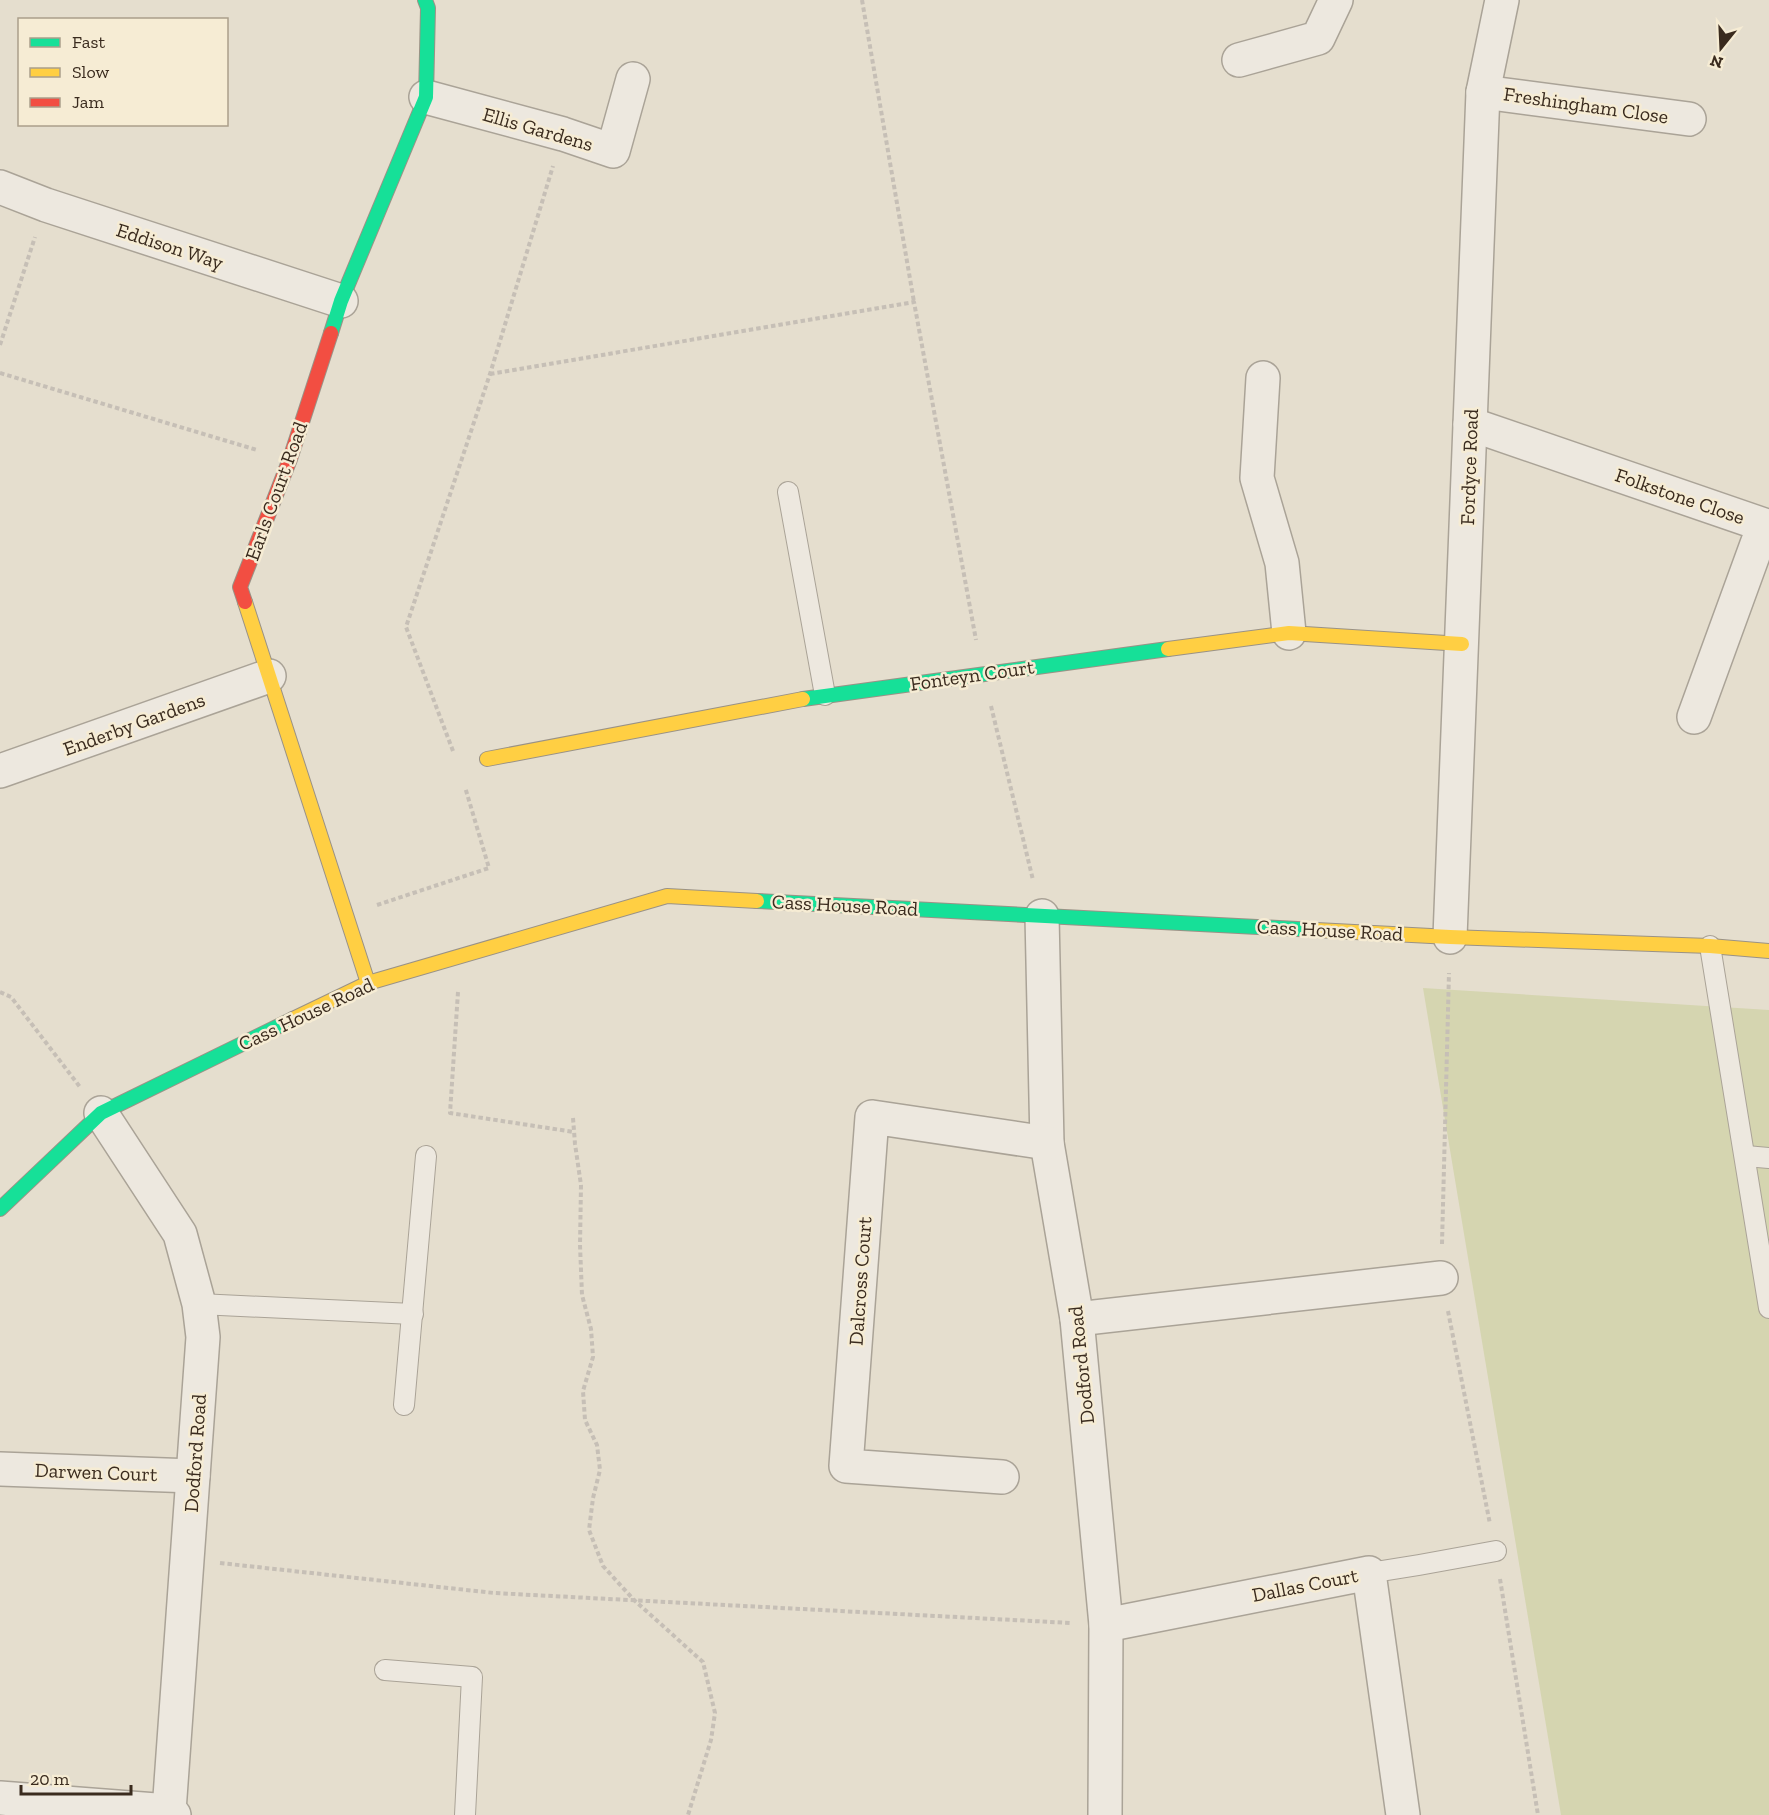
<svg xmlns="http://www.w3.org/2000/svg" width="1769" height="1815" font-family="'Zilla Slab',serif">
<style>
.green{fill:#d5d5b0}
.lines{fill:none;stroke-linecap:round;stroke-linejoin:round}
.lane-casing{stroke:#aaa397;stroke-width:22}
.street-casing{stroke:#aaa397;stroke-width:36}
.fast-casing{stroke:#9a9286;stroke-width:16}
.slow-casing{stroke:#9a9286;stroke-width:16}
.jam-casing{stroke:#9a9286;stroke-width:16}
.path{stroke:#c6bfb6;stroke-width:4;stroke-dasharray:4.5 3;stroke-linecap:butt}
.lane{stroke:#ede8df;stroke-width:20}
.street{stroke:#ede8df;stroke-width:33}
.fast{stroke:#16e098;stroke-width:14}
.slow{stroke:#ffcf43;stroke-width:14}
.jam{stroke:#f24e42;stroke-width:14}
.labels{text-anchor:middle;stroke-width:5;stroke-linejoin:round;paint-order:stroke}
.street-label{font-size:20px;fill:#3a2b1e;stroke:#f6ecd4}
</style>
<rect width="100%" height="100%" fill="#e5dece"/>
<polygon class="green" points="1423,988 1769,1010 1769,1815 1561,1815"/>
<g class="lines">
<defs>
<g id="lane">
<polyline points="788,492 825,695"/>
<polyline points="1710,946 1769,1308"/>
<polyline points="1746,1156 1769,1158"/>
<polyline points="199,1304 413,1314"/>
<polyline points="404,1405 426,1156"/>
<polyline points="1369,1573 1419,1565 1496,1551"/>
<polyline points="385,1670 472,1677 465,1815"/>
</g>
<g id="street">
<polyline points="1239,60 1318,38 1336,0"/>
<polyline points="1483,92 1689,119"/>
<polyline points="426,97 563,134 613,151 633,79"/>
<polyline points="0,187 46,205 341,301"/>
<polyline points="1263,378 1257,478 1282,563 1289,633"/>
<polyline points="1470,424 1764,525 1694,717"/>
<polyline points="0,771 269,676"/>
<polyline points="1042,916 1047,1143 1077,1319 1106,1625 1105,1815"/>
<polyline points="1450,937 1483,92 1502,0"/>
<polyline points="101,1113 180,1234 199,1304 203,1337 169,1811 174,1815"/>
<polyline points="1077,1319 1441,1278"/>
<polyline points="0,1469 193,1476"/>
<polyline points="1002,1477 846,1466 872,1117 1047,1143"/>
<polyline points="1106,1625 1369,1573 1403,1815"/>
<polyline points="0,1798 169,1811"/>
</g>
<g id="fast">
<polyline points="331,333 341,301 426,97 428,8 425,0"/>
<polyline points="803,699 1168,649"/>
<polyline points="757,901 1316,930"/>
<polyline points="0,1209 101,1113 293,1019"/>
</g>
<g id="slow">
<polyline points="245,602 368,983"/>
<polyline points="1168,649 1289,633 1462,644"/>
<polyline points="487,759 803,699"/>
<polyline points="1316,930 1450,937 1710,946 1769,951"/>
<polyline points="293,1019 368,983 667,896 757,901"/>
</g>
<polyline id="jam" points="245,602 240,587 290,459 331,333"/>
</defs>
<use href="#lane" class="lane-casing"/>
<use href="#street" class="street-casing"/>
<use href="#fast" class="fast-casing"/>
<use href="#slow" class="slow-casing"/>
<use href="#jam" class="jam-casing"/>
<g class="path">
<polyline points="862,0 914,302"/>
<polyline points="0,345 35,237"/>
<polyline points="0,373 257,450"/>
<polyline points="490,374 914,302 976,640"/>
<polyline points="991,706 1033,880"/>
<polyline points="453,751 406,627 490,374 553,166"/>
<polyline points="377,905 489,868 465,787"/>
<polyline points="0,992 11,997 80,1087"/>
<polyline points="458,992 450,1113 574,1132"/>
<polyline points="573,1118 575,1144 581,1185 580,1245 582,1295 591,1329 593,1357 583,1391 585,1420 597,1445 600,1470 593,1498 589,1530 603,1566 634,1600 703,1662 715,1713 711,1740 688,1815"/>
<polyline points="1442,1244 1449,973"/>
<polyline points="1448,1311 1490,1524"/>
<polyline points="220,1563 494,1593 1071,1623"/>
<polyline points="1500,1579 1538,1815"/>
</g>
<use href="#lane" class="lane"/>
<use href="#street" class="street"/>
<use href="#fast" class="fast"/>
<use href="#slow" class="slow"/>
<use href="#jam" class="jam"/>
</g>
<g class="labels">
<g class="street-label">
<text transform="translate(1586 105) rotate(8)" y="7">Freshingham Close</text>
<text transform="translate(538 129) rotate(16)" y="7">Ellis Gardens</text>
<text transform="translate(170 246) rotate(18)" y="7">Eddison Way</text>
<text transform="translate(1469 467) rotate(-88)" y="7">Fordyce Road</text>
<text transform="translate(276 491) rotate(-70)" y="7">Earls Court Road</text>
<text transform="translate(1680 496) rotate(19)" y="7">Folkstone Close</text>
<text transform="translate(972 675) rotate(-8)" y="7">Fonteyn Court</text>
<text transform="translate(134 724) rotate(-20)" y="7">Enderby Gardens</text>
<text transform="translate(845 905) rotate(3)" y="7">Cass House Road</text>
<text transform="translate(1330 930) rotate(3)" y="7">Cass House Road</text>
<text transform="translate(306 1014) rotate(-25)" y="7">Cass House Road</text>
<text transform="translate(860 1281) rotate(-86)" y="7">Dalcross Court</text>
<text transform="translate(1081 1365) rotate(-96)" y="7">Dodford Road</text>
<text transform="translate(195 1453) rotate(-86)" y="7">Dodford Road</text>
<text transform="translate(96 1472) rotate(2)" y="7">Darwen Court</text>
<text transform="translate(1305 1585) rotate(-11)" y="7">Dallas Court</text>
</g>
</g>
<rect x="18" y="18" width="210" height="108" fill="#f6ecd4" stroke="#ab9f8b" stroke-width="1.5"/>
<rect x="30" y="38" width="30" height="9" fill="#16e098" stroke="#ab9f8b" stroke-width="1.5"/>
<text x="72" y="48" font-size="18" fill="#3a2b1e">Fast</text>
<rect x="30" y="68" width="30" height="9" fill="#ffcf43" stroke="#ab9f8b" stroke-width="1.5"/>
<text x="72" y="78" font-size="18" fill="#3a2b1e">Slow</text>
<rect x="30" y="98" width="30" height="9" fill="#f24e42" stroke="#ab9f8b" stroke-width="1.5"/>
<text x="72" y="108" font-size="18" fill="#3a2b1e">Jam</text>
<g transform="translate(1721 48) rotate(198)" stroke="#f6ecd4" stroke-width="4.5" paint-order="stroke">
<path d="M0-4.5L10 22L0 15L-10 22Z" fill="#3a2b1e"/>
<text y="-9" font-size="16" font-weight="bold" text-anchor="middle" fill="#3a2b1e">N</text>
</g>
<path d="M21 1785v9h110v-9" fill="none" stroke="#3a2b1e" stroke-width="3"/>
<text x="30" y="1785" font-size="18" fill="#3a2b1e" stroke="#f6ecd4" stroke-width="4.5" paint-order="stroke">20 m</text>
</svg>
